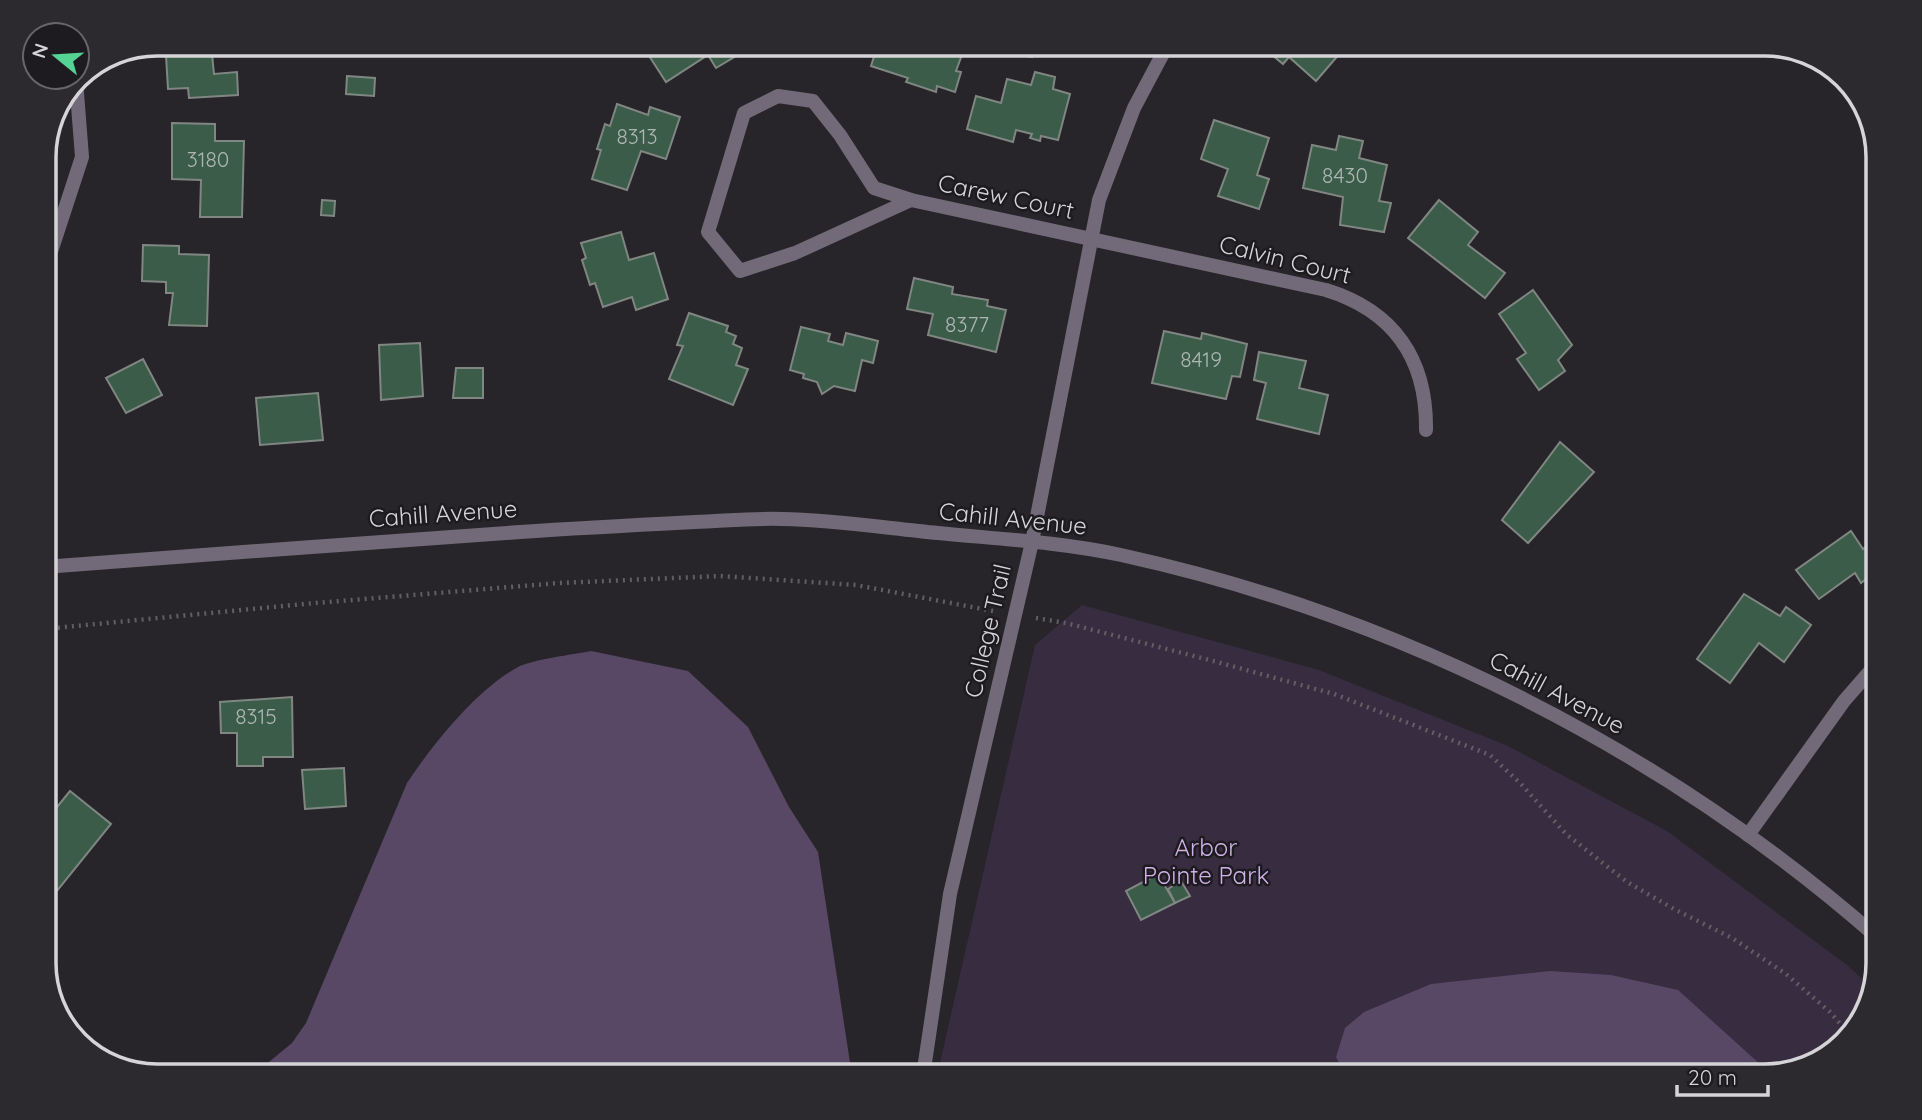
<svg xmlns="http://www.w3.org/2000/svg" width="1922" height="1120" font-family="Quicksand,sans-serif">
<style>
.green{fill:#372c40}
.water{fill:#584865}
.building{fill:#3a5c49;stroke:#808682;stroke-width:2}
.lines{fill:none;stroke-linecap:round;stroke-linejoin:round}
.path{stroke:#615f63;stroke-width:4.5;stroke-dasharray:2 5;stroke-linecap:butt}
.service{stroke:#726a78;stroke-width:14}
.minor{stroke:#726a78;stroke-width:14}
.tertiary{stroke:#726a78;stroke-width:14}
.labels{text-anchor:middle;stroke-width:5;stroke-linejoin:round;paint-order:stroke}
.number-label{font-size:21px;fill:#aeb6b4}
.street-label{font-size:24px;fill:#d5d4d7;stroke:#1e1b20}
.park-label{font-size:24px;fill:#ceb1e6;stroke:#1e1b20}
.rim{fill:none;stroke:#d5d4d7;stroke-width:3.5}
</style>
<rect width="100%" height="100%" fill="#272529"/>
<polygon class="green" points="1082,605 1319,670 1508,746 1667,831 1847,965 1872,988 1863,1019 1822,1061 1766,1076 937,1076 1035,645"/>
<g class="water">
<path d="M591,651l97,20 60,56 41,80 29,45 34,224h-600l40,-33 14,-20 101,-240c26,-39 69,-93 111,-116 16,-8 54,-12 73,-16z"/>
<polygon points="1550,971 1611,975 1678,990 1772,1075 1346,1076 1336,1057 1345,1028 1364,1012 1431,984"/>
</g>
<g class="building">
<polygon points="172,44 250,44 251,51 212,54 214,74 237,72 238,95 189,98 188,88 168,89 166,55 172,55"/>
<polygon points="643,44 744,44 738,47 741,53 716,68 708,55 666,82 642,45"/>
<polygon points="878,44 966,44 956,71 961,72 955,92 937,86 936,92 906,82 908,78 871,66"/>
<polygon points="1013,44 1035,44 1032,57 1011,53"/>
<polygon points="1259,44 1348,44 1316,81 1289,57 1283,64"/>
<polygon points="1035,72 1055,77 1053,89 1070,94 1058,140 1041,136 1040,141 1030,138 1032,134 1016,130 1013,142 967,129 976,96 1001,103 1007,79 1031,85"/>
<polygon points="347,76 375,78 374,96 346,94"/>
<polygon points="617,104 648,115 650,107 680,117 666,159 641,151 627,190 592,179 601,150 597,149 605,124 610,126"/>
<polygon points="1214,120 1269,138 1257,175 1269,179 1259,209 1218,196 1228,169 1201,159"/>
<polygon points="172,123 215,124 215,141 244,141 242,217 200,217 201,180 172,179"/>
<polygon points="1339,136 1363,141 1359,158 1387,165 1379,201 1391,203 1384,232 1340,225 1343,197 1303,188 1312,145 1336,150"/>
<polygon points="322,200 335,201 334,216 321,215"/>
<polygon points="1439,200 1478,232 1468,245 1505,273 1485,298 1408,238"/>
<polygon points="621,232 629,260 654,253 668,299 636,310 632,297 603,307 595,283 590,285 582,260 586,258 581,243"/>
<polygon points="143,245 179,246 179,254 209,255 207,326 169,325 173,293 166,293 166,282 142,281"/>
<polygon points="914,278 953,287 952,294 988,300 987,306 1006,310 996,352 928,335 933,314 907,309"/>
<polygon points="1533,290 1572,345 1558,360 1565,371 1539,390 1517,359 1526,353 1499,314"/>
<polygon points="689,313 728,326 726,332 736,336 733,344 742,348 736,365 748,369 733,405 669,379 683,346 677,345"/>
<polygon points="801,327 830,334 828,341 843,345 846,333 878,341 873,363 862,360 855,391 834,386 822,394 817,382 803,378 804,374 790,370"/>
<polygon points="1164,331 1201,339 1202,333 1247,344 1240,377 1232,376 1226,399 1152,383"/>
<polygon points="420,343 423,396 381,400 379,345"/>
<polygon points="1259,352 1306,361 1299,388 1328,395 1319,434 1257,419 1266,383 1254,380"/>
<polygon points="143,359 162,395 126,413 106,378"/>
<polygon points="456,368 483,368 483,398 453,398"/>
<polygon points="318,393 323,440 260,445 256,398"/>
<polygon points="1560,442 1594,472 1528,543 1502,520"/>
<polygon points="1851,531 1863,549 1878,537 1878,570 1861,583 1855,573 1819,599 1796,570"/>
<polygon points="1744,594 1780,616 1786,607 1811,625 1784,662 1759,643 1730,683 1697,659"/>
<polygon points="292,697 293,757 263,757 263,766 237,766 237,733 221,733 220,702"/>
<polygon points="344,768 346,806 305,809 302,770"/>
<polygon points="70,791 111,824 44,907 44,823"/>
<polygon points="1158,874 1175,903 1141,920 1126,891"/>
<polygon points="1181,881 1190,896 1175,903 1168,889"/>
</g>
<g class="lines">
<g class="path">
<polyline points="1036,618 1066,623 1217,662 1334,694 1490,755 1521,784 1566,834 1627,882 1674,909 1732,938 1786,974 1830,1012 1849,1034"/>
<polyline points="44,629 304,604 559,583 720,576 856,585 993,611"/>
</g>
<polygon class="service" points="778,96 813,101 840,135 874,188 911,200 795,253 740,271 708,232 744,113"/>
<g class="minor">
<path d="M911,200l415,90c68,21 101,69 100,140"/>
<polyline points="44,273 82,157 76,80"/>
<polyline points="1032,542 1099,200 1134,108 1168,44"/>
<polyline points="1748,835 1844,701 1878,662"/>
</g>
<g class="tertiary">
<path d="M44,567c159,-12 317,-24 476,-35 58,-4 116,-7 175,-10 29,-1 59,-4 87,-3 52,1 104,9 156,14 61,6 123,9 183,22 278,61 543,195 757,383"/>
<polyline points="923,1076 950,894 1032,542"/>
</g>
</g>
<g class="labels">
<g class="number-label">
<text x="637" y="144">8313</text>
<text x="208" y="167">3180</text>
<text x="1345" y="183">8430</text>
<text x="967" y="332">8377</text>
<text x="1201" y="367">8419</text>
<text x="256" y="724">8315</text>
</g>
<g class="street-label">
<text transform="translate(1006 197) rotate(12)" y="8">Carew Court</text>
<text transform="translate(1285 260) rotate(14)" y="8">Calvin Court</text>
<text transform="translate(443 514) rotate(-4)" y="8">Cahill Avenue</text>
<text transform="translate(1013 519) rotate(6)" y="8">Cahill Avenue</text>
<text transform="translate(988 631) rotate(-77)" y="8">College Trail</text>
<text transform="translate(1557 693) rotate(28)" y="8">Cahill Avenue</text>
</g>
<g class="park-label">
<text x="1206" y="856">Arbor<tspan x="1206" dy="28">Pointe Park</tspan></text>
</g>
</g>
<path d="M0 0H1922V1120H0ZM157 56H1765A101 101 0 0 1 1866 157V963A101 101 0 0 1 1765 1064H157A101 101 0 0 1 56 963V157A101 101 0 0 1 157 56Z" fill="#2d2a2f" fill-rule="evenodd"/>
<path class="rim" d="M157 56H1765A101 101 0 0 1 1866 157V963A101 101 0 0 1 1765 1064H157A101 101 0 0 1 56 963V157A101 101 0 0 1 157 56Z"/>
<g transform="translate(56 56) rotate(288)"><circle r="33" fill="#1e1b20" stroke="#676569" stroke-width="2"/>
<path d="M0-5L12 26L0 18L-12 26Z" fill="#54d395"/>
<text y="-10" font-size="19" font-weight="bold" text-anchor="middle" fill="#d5d4d7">N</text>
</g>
<path d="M1677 1085v10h91v-10" fill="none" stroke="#d5d4d7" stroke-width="3.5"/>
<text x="1688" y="1085" font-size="21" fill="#d5d4d7" stroke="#1e1b20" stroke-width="5" paint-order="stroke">20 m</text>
</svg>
